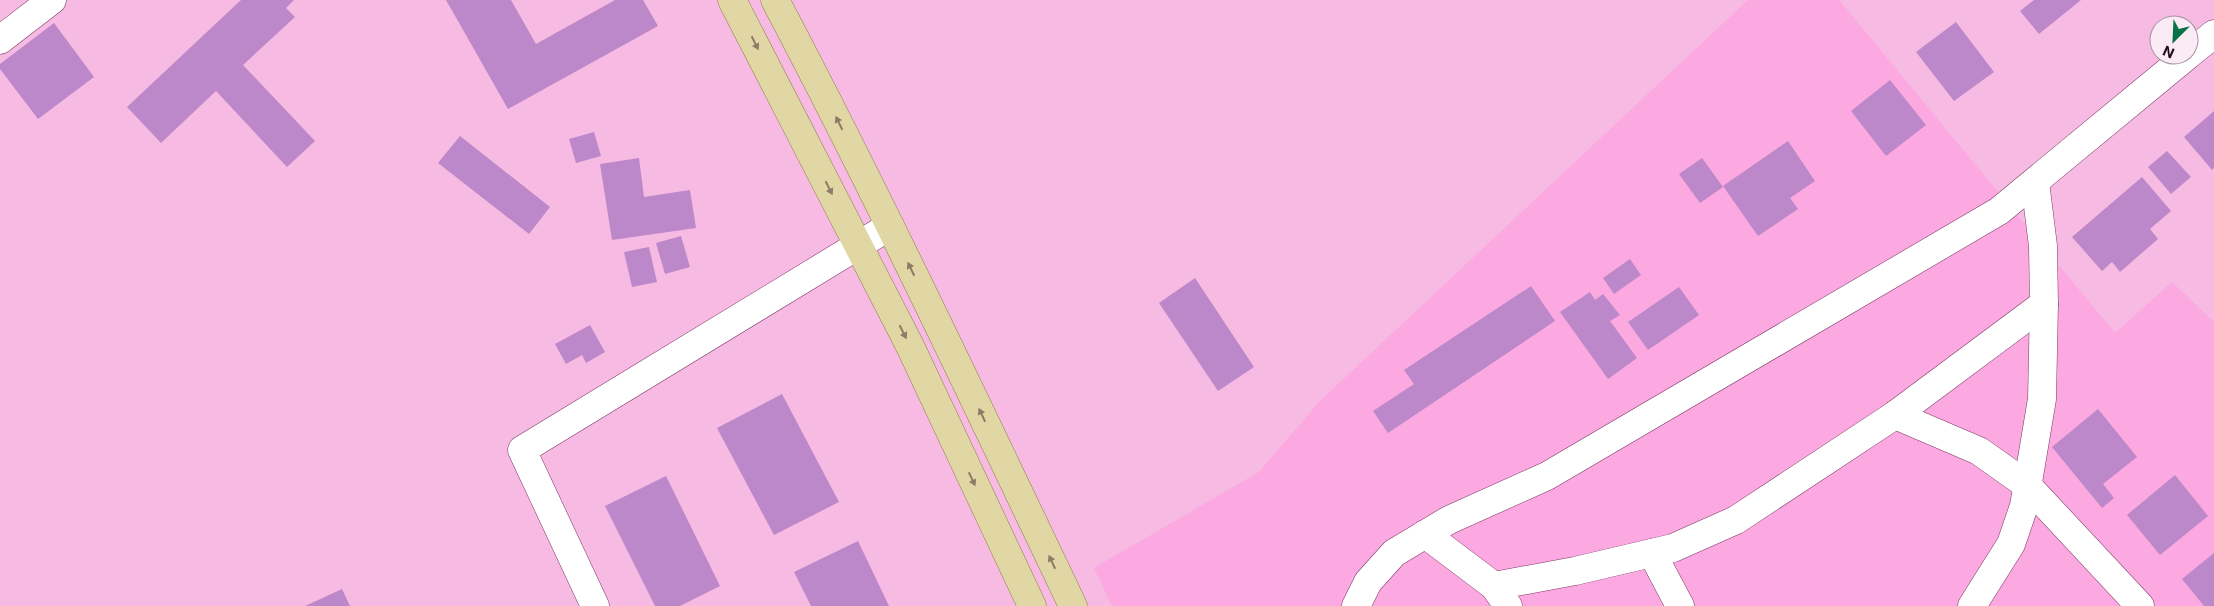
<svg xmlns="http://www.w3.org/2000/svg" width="2214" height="606" font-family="Inter,sans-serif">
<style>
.built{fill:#fba9e0}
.building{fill:#bc88c9}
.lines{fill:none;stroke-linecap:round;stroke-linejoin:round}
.minor-casing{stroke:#7a3967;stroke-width:29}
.primary-casing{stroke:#917e4d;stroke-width:29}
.minor{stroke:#fff;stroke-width:28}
.primary{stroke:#e0d7a4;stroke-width:28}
.oneway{fill:#8c7b67}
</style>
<rect width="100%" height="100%" fill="#f7bae2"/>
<polygon class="built" points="1748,0 1839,0 2115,333 2172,282 2214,322 2214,606 1112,606 1094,568 1259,472 1320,401"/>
<g class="building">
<polygon points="241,0 294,0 286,8 295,17 243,65 315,141 287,167 216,91 161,143 127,107"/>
<polygon points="446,0 511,0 536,44 615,0 643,0 658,26 508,109"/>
<polygon points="2034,0 2081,0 2039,34 2020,11"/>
<polygon points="1956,22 1994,72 1954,101 1916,52"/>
<polygon points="54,23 94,77 38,119 0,69 0,64"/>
<polygon points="1890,80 1926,125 1886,156 1851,111"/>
<polygon points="2214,111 2214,168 2212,170 2184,137"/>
<polygon points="594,132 601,156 576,163 569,139"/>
<polygon points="460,136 550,207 529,234 438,163"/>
<polygon points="1788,141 1815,181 1790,198 1798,209 1758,236 1723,186"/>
<polygon points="2167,151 2191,177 2171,194 2148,167"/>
<polygon points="639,158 644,197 690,190 696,228 612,240 600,164"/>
<polygon points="1702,158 1723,187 1700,203 1679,174"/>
<polygon points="2142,177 2171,211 2150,229 2158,239 2120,272 2112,262 2102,271 2072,237"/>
<polygon points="681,236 690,267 665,274 656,243"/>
<polygon points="649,247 657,282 632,287 624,252"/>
<polygon points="1630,259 1641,275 1614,294 1603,278"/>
<polygon points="1195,278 1254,367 1218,391 1159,303"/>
<polygon points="1531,286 1555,321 1388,433 1373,411 1414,384 1404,370"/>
<polygon points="1679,287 1699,315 1648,350 1628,322"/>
<polygon points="1590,292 1595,300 1603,294 1620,315 1610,321 1637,358 1608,379 1560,312"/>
<polygon points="590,325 605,352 586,363 582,355 566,364 555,344"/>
<polygon points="782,394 839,502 774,535 717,428"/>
<polygon points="2098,409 2137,457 2103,484 2114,498 2102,508 2052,447"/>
<polygon points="2175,475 2208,516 2160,555 2127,515"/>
<polygon points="666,476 720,586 680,606 655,606 605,506"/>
<polygon points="858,541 889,606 811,606 794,572"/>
<polygon points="2214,553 2214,606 2204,606 2182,579"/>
<polygon points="342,589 350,606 305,606"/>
</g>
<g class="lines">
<defs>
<g id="minor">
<polyline points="0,40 52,0"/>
<polyline points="2189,54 2214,34"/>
<polyline points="1895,415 1979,451 2027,485 2140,606"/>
<polyline points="1425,534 1494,586 1508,606"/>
<polyline points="1652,553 1680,606"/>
<polyline points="1494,586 1575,571 1673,548 1736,520 1895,415 2044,304"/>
<polyline points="595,606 522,450 890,226"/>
<polyline points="1356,606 1368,582 1394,553 1449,520 1547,476 1999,211 2188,55"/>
<polyline points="1972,606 2011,544 2024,506 2042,399 2044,304 2043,246 2035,182"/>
</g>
<g id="primary">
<polyline points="732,0 910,346 1032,606"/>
<path d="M775,0c105,199 201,403 298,606"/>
</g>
</defs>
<use href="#minor" class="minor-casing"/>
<use href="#primary" class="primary-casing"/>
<use href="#minor" class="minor"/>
<use href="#primary" class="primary"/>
</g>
<defs><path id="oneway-solid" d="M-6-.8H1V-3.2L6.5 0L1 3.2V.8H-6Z" transform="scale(1.25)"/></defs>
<g class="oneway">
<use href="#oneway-solid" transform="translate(755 43) rotate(63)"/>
<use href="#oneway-solid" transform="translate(839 123) rotate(-116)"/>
<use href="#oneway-solid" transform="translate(829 188) rotate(63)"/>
<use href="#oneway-solid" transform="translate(911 269) rotate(-116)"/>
<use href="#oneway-solid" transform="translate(903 332) rotate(63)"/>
<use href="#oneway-solid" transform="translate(982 415) rotate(-115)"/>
<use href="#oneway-solid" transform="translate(972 479) rotate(65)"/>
<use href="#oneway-solid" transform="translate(1052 562) rotate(-115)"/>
</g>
<g transform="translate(2174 40) rotate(204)"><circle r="24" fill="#fbebf5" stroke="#a5919f"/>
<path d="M0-4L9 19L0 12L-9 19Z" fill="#077148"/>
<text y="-8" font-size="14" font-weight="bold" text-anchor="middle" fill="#250a1d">N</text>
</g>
</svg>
